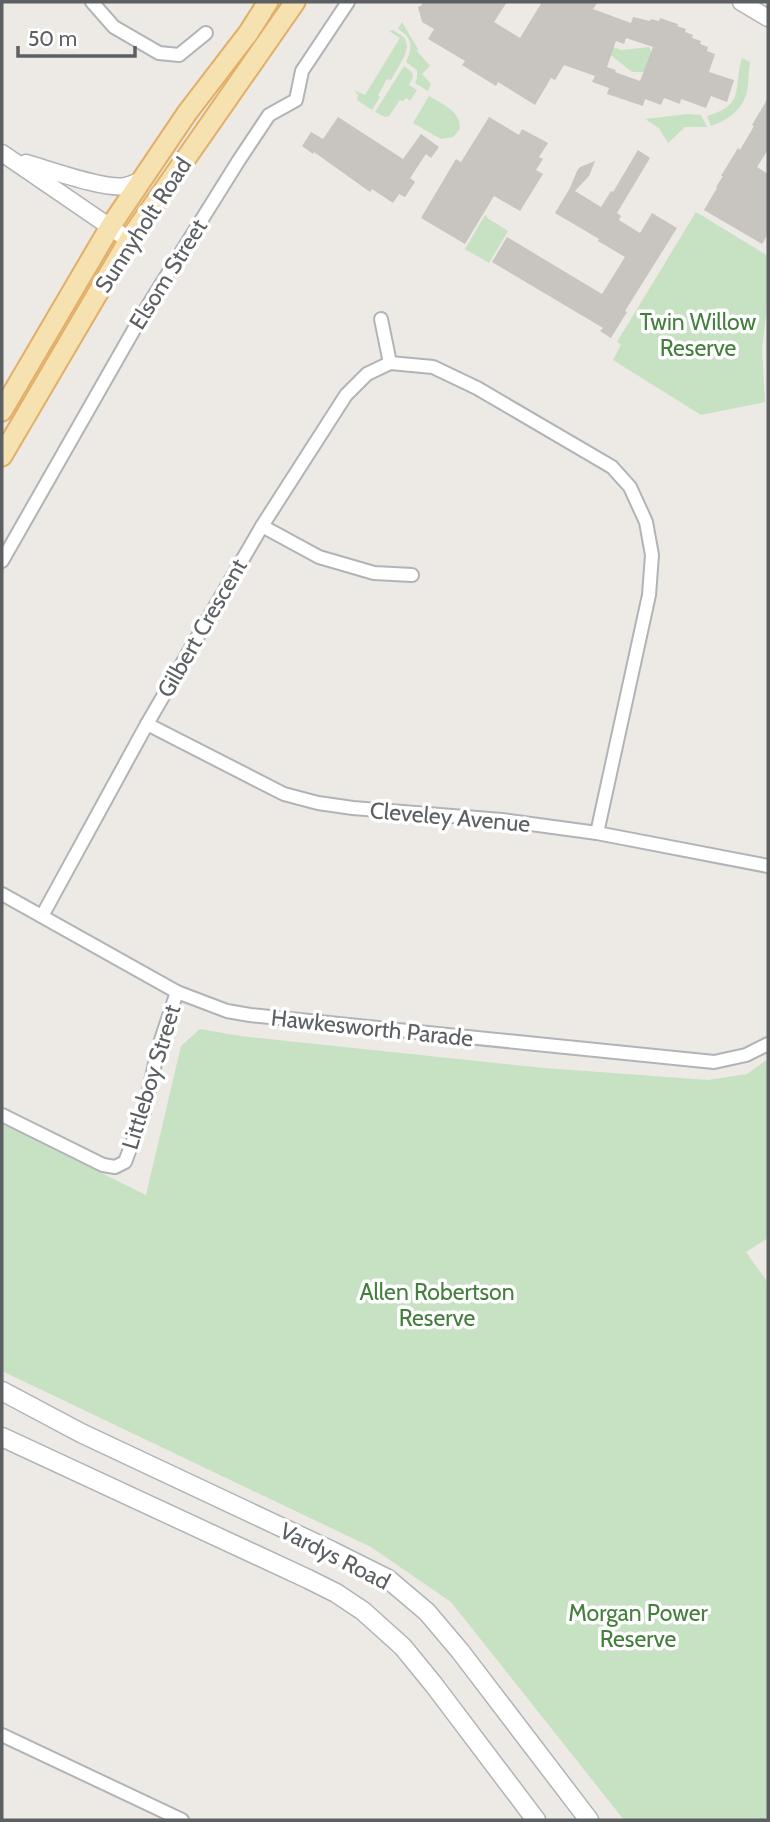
<svg xmlns="http://www.w3.org/2000/svg" width="770" height="1822" font-family="Cabin,sans-serif">
<style>
.green{fill:#c7e1c3}
.building{fill:#c8c4c0;fill-rule:evenodd}
.lines{fill:none;stroke-linecap:round;stroke-linejoin:round}
.minor-casing{stroke:#b1b4b7;stroke-width:16}
.tertiary-casing{stroke:#b1b4b7;stroke-width:19}
.secondary-casing{stroke:#b0b4b7;stroke-width:21}
.primary-casing{stroke:#e1af68;stroke-width:23}
.minor{stroke:#fff;stroke-width:12}
.tertiary{stroke:#fff;stroke-width:16}
.secondary{stroke:#fff;stroke-width:18}
.primary{stroke:#f6e1b0;stroke-width:19}
.labels{text-anchor:middle;stroke-width:7;stroke-linejoin:round;paint-order:stroke}
.street-label{font-size:23px;fill:#5c6063;stroke:#fff}
.park-label{font-size:23px;fill:#447f3e;stroke:#fff}
</style>
<rect width="100%" height="100%" fill="#ede9e4"/>
<g class="green">
<path d="M402,22l16,27 -1,2 13,15 -8,8 9,10 -3,7 -13,-8 2,-5v-8l-11,-8c7,-15 7,-24 -8,-33z"/>
<polygon points="393,30 405,38 407,47 404,57 391,80 387,79 378,95 380,97 372,110 357,100 358,95 354,90 365,95 400,38 389,31"/>
<polygon points="604,44 622,50 649,47 660,70 659,72 632,72 602,48"/>
<path d="M742,58l8,4c-2,10 -1,20 -3,29 -4,19 -19,29 -36,35l-4,-10c39,-11 26,-28 35,-58z"/>
<polygon points="404,66 412,72 413,77 409,85 417,90 410,101 406,98 403,101 400,100 389,116 385,117 375,112"/>
<path d="M429,96c13,8 32,15 31,33l-7,8 -12,2 -28,-16z"/>
<polygon points="688,114 701,115 707,127 685,127 668,143 659,128 645,119"/>
<polygon points="696,212 768,256 768,297 762,349 765,402 701,415 613,360 621,345 617,342"/>
<polygon points="485,215 487,216 487,218 508,231 489,263 465,249"/>
<polygon points="200,1029 240,1036 544,1068 708,1080 747,1074 768,1059 768,1238 746,1252 768,1283 768,1820 624,1820 451,1602 371,1547 2,1371 2,1124 146,1195 181,1046"/>
</g>
<g class="building">
<path d="M422,2h85l-13,20 26,16 22,-36h56l-5,7 38,14 2,-6 17,4 1,-2 8,2 1,-3 18,6 -1,2 9,3 -1,3 8,3 -1,3 9,3 -1,3 8,3 -1,4 8,3 -6,18 25,8 -7,22 -16,-6 -5,12 -25,-9 -1,5 -16,-6 -3,7 -16,-6 -2,7 -36,-12 2,-6 -17,-6 3,-6 -31,-11 -9,15 -4,-2 -16,27 -37,-23 -2,4 -18,-11 -16,-10 3,-4 -37,-22 6,-10 -12,-7 -4,-15 4,-2zM626,38l27,9 -13,34 -25,-9 1,-2 -9,-3 9,-26 8,3z"/>
<polygon points="768,98 768,150 757,167 768,174 768,234 762,244 704,210 717,188 716,187 723,176 721,176 738,148 740,150 754,126 752,125"/>
<polygon points="338,117 403,159 421,134 439,147 431,158 426,154 410,178 415,182 405,197 399,194 393,203 372,189 370,192 314,152 313,154 302,146 311,132 323,139"/>
<polygon points="489,117 519,135 522,129 548,143 539,157 543,159 536,170 543,174 520,211 494,196 465,244 421,218 456,159 461,162"/>
<polygon points="638,150 650,158 617,213 621,216 619,220 640,233 652,213 677,228 625,311 627,312 611,338 600,331 603,328 492,262 507,237 602,294 625,257 598,241 599,239 555,213 570,188 577,171 580,167 595,161 589,176 575,191 601,207 611,191 613,192"/>
</g>
<g class="lines">
<defs>
<g id="minor">
<polyline points="92,2 114,27 159,53 179,55 206,33"/>
<polyline points="381,319 390,363"/>
<polyline points="262,526 319,557 374,573 412,575"/>
<polyline points="2,561 144,312 239,160 269,115 296,100 302,71 348,2"/>
<polyline points="147,724 284,794 318,803 353,808 502,820 597,833 768,866"/>
<polyline points="2,894 177,992 227,1011 250,1015 714,1062 746,1055 768,1044"/>
<polyline points="42,916 147,724 262,526 346,395 367,374 390,363 433,367 477,388 612,467 630,487 646,522 652,555 649,595 597,833"/>
<polyline points="2,1115 103,1165 115,1167 125,1162 144,1112 159,1046 177,992"/>
<polyline points="2,1735 182,1820"/>
</g>
<g id="tertiary">
<polyline points="741,2 768,18"/>
<polyline points="2,153 129,240"/>
<path d="M26,163c22,6 79,27 99,23 6,-1 11,-4 17,-6"/>
</g>
<g id="secondary">
<polyline points="2,1391 81,1433 332,1551 388,1579 427,1612 460,1651 589,1820"/>
<polyline points="2,1437 308,1579 336,1593 363,1611 403,1647 434,1685 536,1820"/>
</g>
<g id="primary">
<polyline points="2,411 110,227 187,113 249,32 268,2"/>
<polyline points="2,456 129,240 295,2"/>
</g>
</defs>
<use href="#minor" class="minor-casing"/>
<use href="#tertiary" class="tertiary-casing"/>
<use href="#secondary" class="secondary-casing"/>
<use href="#primary" class="primary-casing"/>
<use href="#minor" class="minor"/>
<use href="#tertiary" class="tertiary"/>
<use href="#secondary" class="secondary"/>
<use href="#primary" class="primary"/>
</g>
<g class="labels">
<g class="street-label">
<text transform="translate(143 225) rotate(-57)" y="8">Sunnyholt Road</text>
<text transform="translate(168 274) rotate(-58)" y="8">Elsom Street</text>
<text transform="translate(202 628) rotate(-60)" y="8">Gilbert Crescent</text>
<text transform="translate(450 817) rotate(5)" y="8">Cleveley Avenue</text>
<text transform="translate(372 1028) rotate(6)" y="8">Hawkesworth Parade</text>
<text transform="translate(151 1077) rotate(-73)" y="8">Littleboy Street</text>
<text transform="translate(335 1556) rotate(27)" y="8">Vardys Road</text>
</g>
<g class="park-label">
<text x="698" y="330">Twin Willow<tspan x="698" dy="26">Reserve</tspan></text>
<text x="437" y="1300">Allen Robertson<tspan x="437" dy="26">Reserve</tspan></text>
<text x="638" y="1621">Morgan Power<tspan x="638" dy="26">Reserve</tspan></text>
</g>
</g>
<rect width="770" height="1822" fill="none" stroke="#5c6063" stroke-width="7"/>
<path d="M18 46v10h117v-10" fill="none" stroke="#5c6063" stroke-width="3.5"/>
<text x="28" y="46" font-size="21" fill="#5c6063" stroke="#ffffff" stroke-width="5" paint-order="stroke">50 m</text>
</svg>
